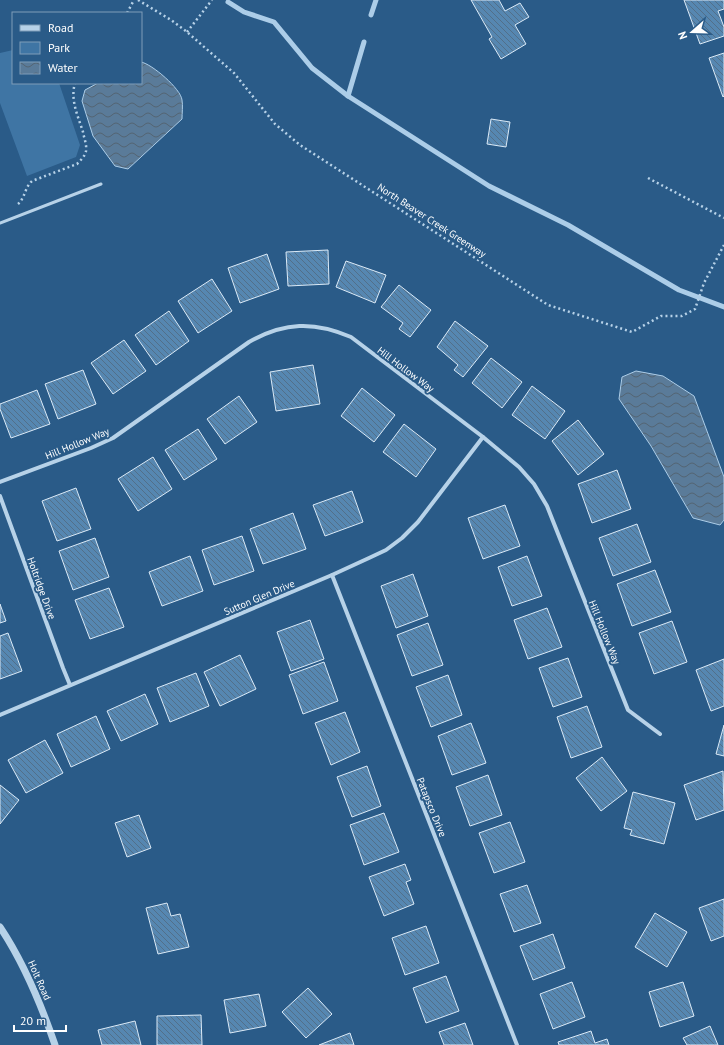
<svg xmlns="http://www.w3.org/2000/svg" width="724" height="1045" font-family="'PT Sans',sans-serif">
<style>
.green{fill:#3f75a4}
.water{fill:url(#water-waves);stroke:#accde8}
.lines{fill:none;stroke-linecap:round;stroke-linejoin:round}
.stream{stroke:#accde8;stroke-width:5}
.building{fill:url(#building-back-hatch);stroke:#dbeaf7}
.path{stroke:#b7d2e8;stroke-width:2.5;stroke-dasharray:2 3;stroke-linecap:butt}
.service{stroke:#b7d2e8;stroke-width:3}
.minor{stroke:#b7d2e8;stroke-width:4}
.tertiary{stroke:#b7d2e8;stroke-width:7}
.labels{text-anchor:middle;stroke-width:4;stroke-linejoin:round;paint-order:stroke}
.street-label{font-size:10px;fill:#fff;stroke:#2a5b88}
</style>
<defs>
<pattern id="water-waves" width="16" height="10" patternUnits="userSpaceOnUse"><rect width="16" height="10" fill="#5a7b99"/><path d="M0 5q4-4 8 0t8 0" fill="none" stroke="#536472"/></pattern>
<pattern id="building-back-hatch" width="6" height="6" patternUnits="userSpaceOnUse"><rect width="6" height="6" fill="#5687b1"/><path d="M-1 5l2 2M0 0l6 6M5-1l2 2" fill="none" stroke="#526f89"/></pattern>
</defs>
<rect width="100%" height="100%" fill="#2a5b88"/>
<polygon class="green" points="13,50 13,83 59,83 80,145 76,157 27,176 0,103 0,53"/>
<g class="water">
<path d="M141,62c11,2 40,27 41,38 1,6 0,13 0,19l-54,50 -13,-3 -22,-30 -11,-35 3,-11 13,-7h43z"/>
<polygon points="636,371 663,376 694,396 724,477 724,520 720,525 693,518 651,446 619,399 622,377"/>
</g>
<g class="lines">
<g class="stream">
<polyline points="228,2 244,12 274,22 312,68 348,96 489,186 568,225 679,290 724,307"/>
<polyline points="371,15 376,0"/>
<polyline points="348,96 364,42"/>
</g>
</g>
<g class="building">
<polygon points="471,0 499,0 505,11 520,3 529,17 515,25 526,44 501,59 489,39 492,37"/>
<polygon points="684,0 724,0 724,9 718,11 724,27 724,36 700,44"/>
<polygon points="724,53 724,96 723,97 709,58"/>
<polygon points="491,119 510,122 506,147 487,144"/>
<polygon points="328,250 329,284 288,286 286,252"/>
<polygon points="267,254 279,289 240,303 228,268"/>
<polygon points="346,261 386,275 375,303 336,287"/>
<polygon points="212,279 232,311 198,333 178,301"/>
<polygon points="399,285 431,310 410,337 399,329 403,323 381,307"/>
<polygon points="169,311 189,341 156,365 135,335"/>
<polygon points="455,321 488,346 463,377 454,370 458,365 437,347"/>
<polygon points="124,340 146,371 113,394 91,363"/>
<polygon points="491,358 522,382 502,408 472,383"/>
<polygon points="313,365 320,404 276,411 270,372"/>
<polygon points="83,370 96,404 58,419 45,384"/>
<polygon points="532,386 565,411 545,439 512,415"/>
<polygon points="362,388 395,415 374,442 341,416"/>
<polygon points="37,390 50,424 11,438 0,409 0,404"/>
<polygon points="239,396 257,422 225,444 207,419"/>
<polygon points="578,420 604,454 578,475 552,441"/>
<polygon points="404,424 436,449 416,477 383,452"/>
<polygon points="198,429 217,459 184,480 165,450"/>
<polygon points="153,457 172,489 138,511 118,479"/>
<polygon points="617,470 631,509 592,523 578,484"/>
<polygon points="76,488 91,529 57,541 42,501"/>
<polygon points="352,491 363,522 325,536 313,505"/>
<polygon points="505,505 520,546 483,559 468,518"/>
<polygon points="293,513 306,549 263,564 250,529"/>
<polygon points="637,524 651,562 613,576 599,538"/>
<polygon points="242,536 254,571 214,585 202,550"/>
<polygon points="95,538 109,577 73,590 59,551"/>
<polygon points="190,556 203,591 162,606 149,572"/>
<polygon points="527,556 542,596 512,606 498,567"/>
<polygon points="655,570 671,612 632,626 617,584"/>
<polygon points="413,574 428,616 396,628 381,586"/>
<polygon points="109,588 124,627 90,639 75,600"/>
<polygon points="0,604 6,621 0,623"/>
<polygon points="547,608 562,647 528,659 514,620"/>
<polygon points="310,620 324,659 291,671 277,632"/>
<polygon points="672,621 687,662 654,674 639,633"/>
<polygon points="428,623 443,665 412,676 397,635"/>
<polygon points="8,633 22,671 0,679 0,636"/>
<polygon points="240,655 256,689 220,706 204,672"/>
<polygon points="568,658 582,697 553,707 539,668"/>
<polygon points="724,659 724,706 711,711 696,670"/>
<polygon points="324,662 338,701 303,714 289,675"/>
<polygon points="196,673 209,706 170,722 157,688"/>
<polygon points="448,675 462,715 431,727 416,687"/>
<polygon points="145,694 158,724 121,741 107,711"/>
<polygon points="587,706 602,747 571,758 557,717"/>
<polygon points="345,712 360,752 331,765 315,723"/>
<polygon points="96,716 110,749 71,767 57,734"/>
<polygon points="471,723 486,763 452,775 438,736"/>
<polygon points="724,725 724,756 716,754"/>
<polygon points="45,740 63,773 26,793 8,760"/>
<polygon points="602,757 627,791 601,811 576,778"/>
<polygon points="367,766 381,806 352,817 337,777"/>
<polygon points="723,771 724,810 696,820 684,785"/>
<polygon points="488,775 502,815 470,826 456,787"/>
<polygon points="0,785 19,800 0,824"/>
<polygon points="633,792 675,803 664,844 630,835 632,830 624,828"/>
<polygon points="384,813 399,852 364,865 350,825"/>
<polygon points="139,815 151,848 127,857 115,823"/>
<polygon points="510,822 525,862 494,873 479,833"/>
<polygon points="405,864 411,880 406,882 414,904 384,916 369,877"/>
<polygon points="527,885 541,923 514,932 500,894"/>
<polygon points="724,899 724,936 711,941 699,908"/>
<polygon points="167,903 171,916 180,914 189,947 158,954 146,908"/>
<polygon points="655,913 687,932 667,967 635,947"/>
<polygon points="426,926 439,963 405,975 392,938"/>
<polygon points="553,934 565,968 533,980 520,946"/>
<polygon points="446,976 459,1011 426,1023 413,988"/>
<polygon points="572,982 585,1017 553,1029 540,994"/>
<polygon points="683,982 694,1016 660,1027 649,992"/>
<polygon points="308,988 332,1014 306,1038 282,1012"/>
<polygon points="259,994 266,1026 230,1033 224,1000"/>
<polygon points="201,1015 202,1045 157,1045 157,1016"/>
<polygon points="135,1021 141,1045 102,1045 98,1030"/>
<polygon points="465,1023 473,1045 444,1045 439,1032"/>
<polygon points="710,1026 718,1045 687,1045 683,1038"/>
<polygon points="591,1031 595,1043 607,1039 609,1045 559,1045 558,1042"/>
<polygon points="350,1033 354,1045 319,1045"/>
</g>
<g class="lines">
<g class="path">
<polyline points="138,0 171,20 187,32 234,73 275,124 300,145 548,305 632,332 661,316 682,316 695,309 704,283 724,245"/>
<polyline points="127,13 134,0"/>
<polyline points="187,32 212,0"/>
<polyline points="648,178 724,218"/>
<path d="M18,204c7,-6 7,-17 14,-23l45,-17c4,-4 8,-8 9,-13 1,-6 -2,-13 -3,-19 -5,-16 -13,-32 -8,-49"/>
</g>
<polyline class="service" points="0,223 101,184"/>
<g class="minor">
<path d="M0,482l91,-34 22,-10 136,-96c35,-20 65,-21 102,-5l132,100 36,30 15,17 13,22 81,204 32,24"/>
<polyline points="0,496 63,668 70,685"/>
<polyline points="332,575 517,1045"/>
<polyline points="0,715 332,575 369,558 386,550 402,538 418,522 483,437"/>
</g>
<path class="tertiary" d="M0,927c24,36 41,77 55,118"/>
</g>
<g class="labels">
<g class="street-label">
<text transform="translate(432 220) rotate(33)" y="4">North Beaver Creek Greenway</text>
<text transform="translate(406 369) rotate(37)" y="4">Hill Hollow Way</text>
<text transform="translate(77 443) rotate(-22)" y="4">Hill Hollow Way</text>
<text transform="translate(42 588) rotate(70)" y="4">Holtridge Drive</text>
<text transform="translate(259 597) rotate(-23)" y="4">Sutton Glen Drive</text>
<text transform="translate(605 632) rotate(68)" y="4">Hill Hollow Way</text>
<text transform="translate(432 807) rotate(68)" y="4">Patapsco Drive</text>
<text transform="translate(40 980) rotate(66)" y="4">Holt Road</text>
</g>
</g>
<rect x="12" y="12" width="130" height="72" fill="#2a5b88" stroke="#7f9db8"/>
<rect x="20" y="25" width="20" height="6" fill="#b7d2e8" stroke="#7f9db8"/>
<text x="48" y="32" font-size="12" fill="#ffffff">Road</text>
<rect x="20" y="42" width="20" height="12" fill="#3f75a4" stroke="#7f9db8"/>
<text x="48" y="52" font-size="12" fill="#ffffff">Park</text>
<rect x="20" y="62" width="20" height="12" fill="url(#water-waves)" stroke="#7f9db8"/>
<text x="48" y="72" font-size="12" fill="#ffffff">Water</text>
<g transform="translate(692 32) rotate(250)" stroke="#2a5b88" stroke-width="3" paint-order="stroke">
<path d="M0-3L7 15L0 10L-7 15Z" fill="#ffffff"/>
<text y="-6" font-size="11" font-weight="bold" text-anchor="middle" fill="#ffffff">N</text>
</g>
<path d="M14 1025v6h52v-6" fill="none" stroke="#ffffff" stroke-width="2"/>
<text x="20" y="1025" font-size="12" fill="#ffffff" stroke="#2a5b88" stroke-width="3" paint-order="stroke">20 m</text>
</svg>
